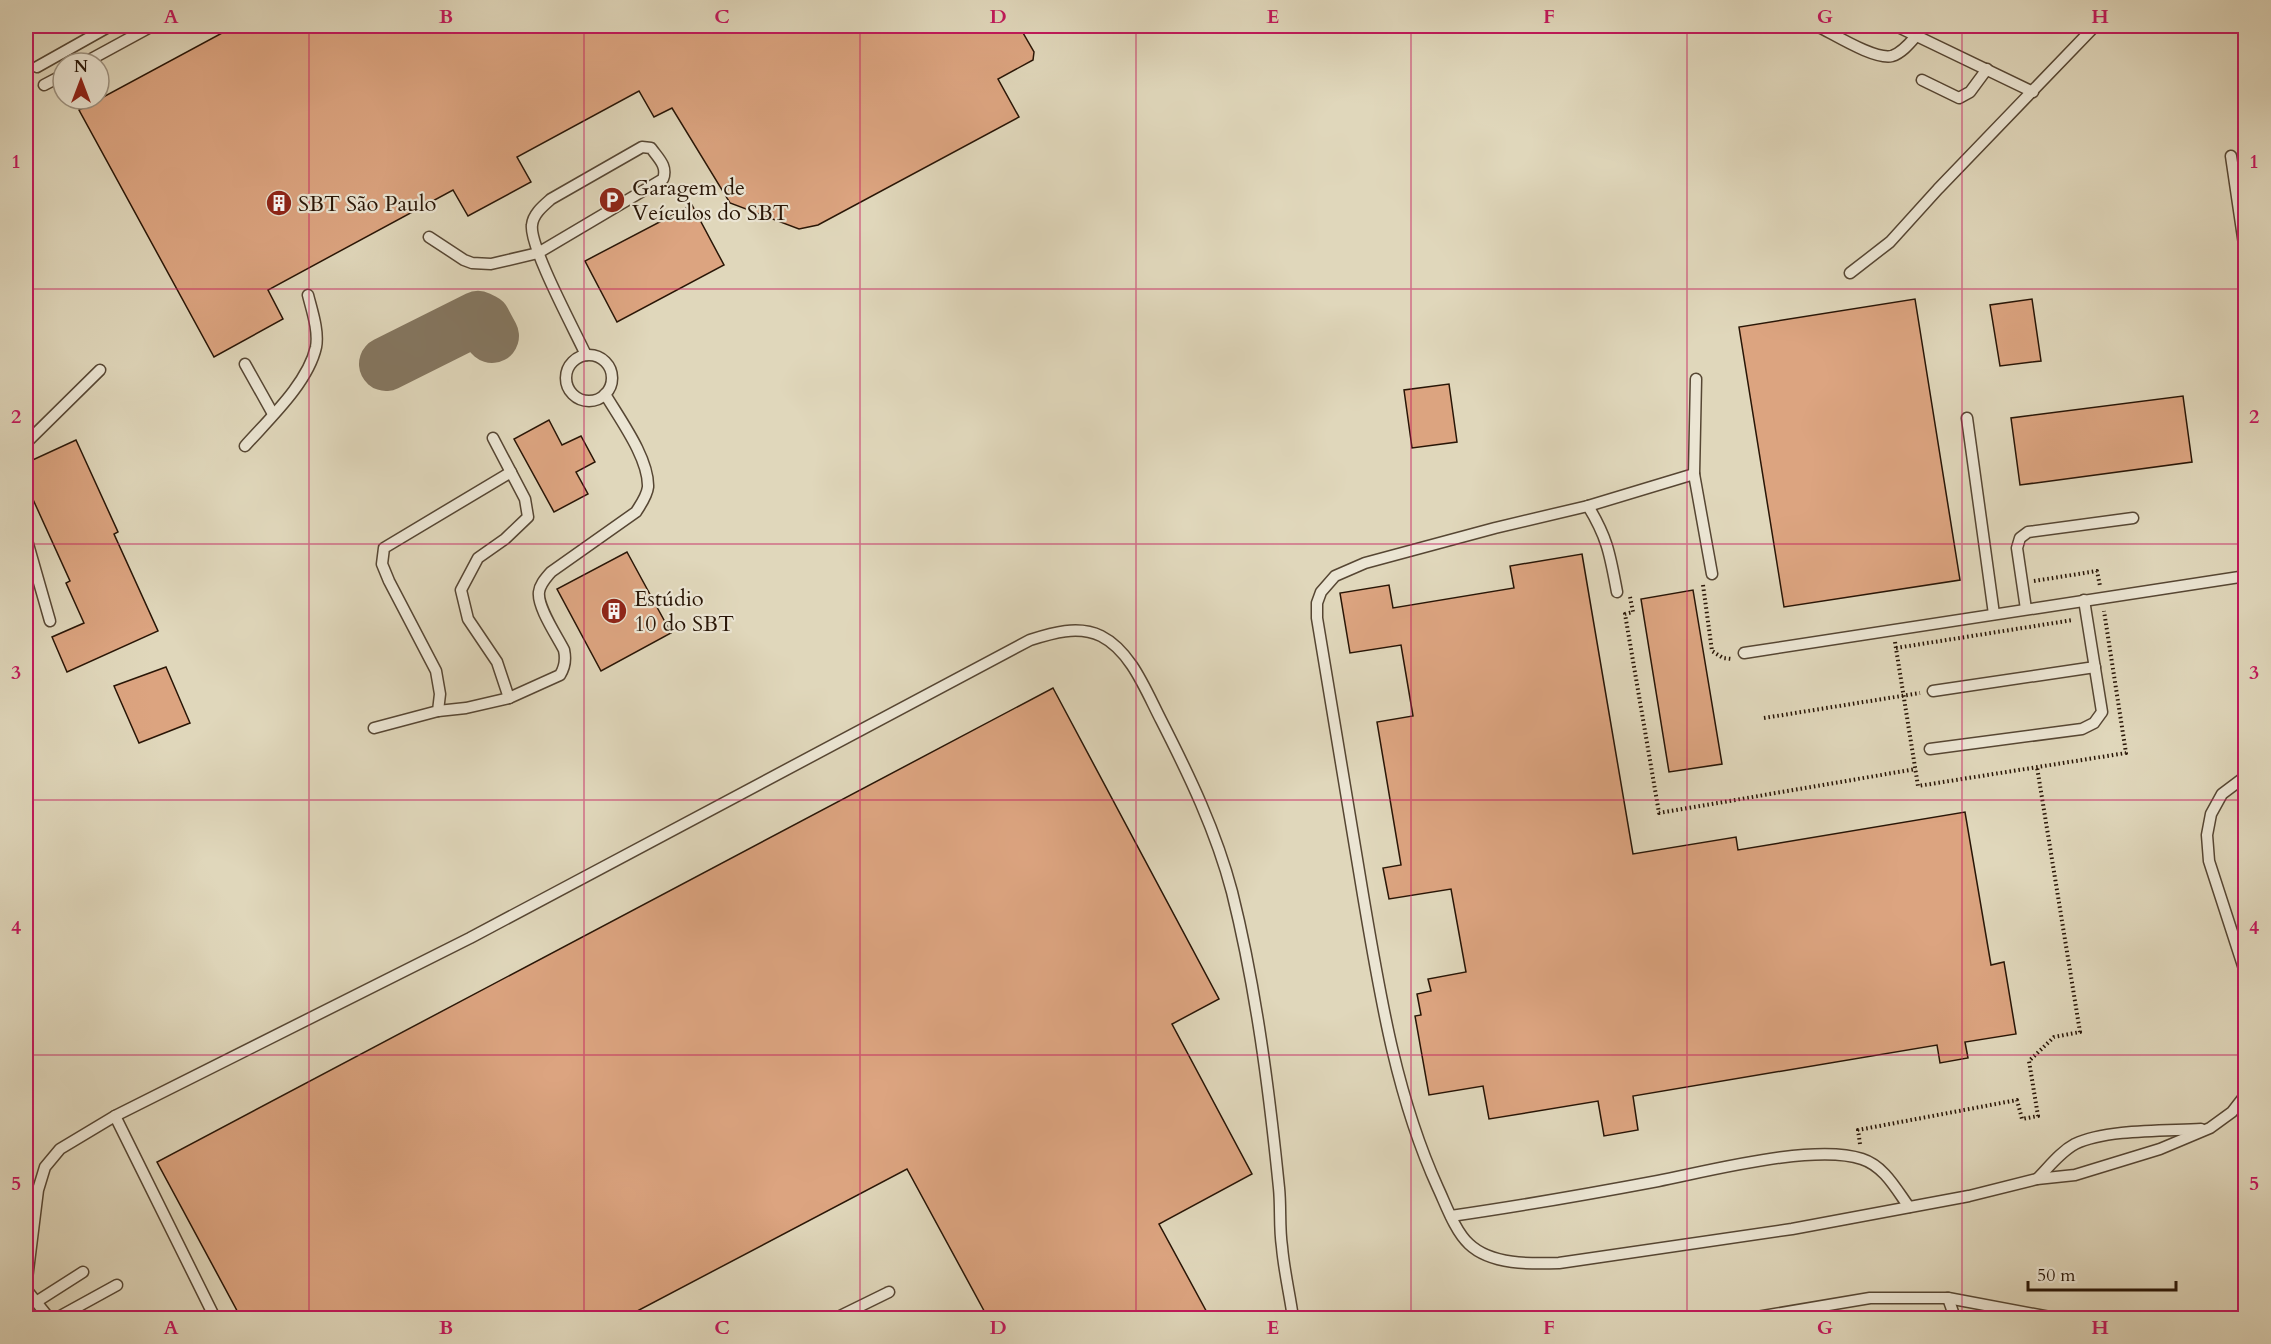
<svg xmlns="http://www.w3.org/2000/svg" width="2271" height="1344" font-family="Cardo,serif">
<style>
.lines{fill:none;stroke-linecap:round;stroke-linejoin:round}
.taxiway{stroke:#847660;stroke-width:54}
.building{fill:#dca480;stroke:#281506;stroke-width:1.5}
.lane-casing{stroke:#564633;stroke-width:13}
.path{stroke:#281506;stroke-width:4;stroke-dasharray:1.5 3;stroke-linecap:butt}
.lane{stroke:#ebe5d3;stroke-width:10}
.grid{fill:none;stroke:#c2185b;stroke-width:1.5;stroke-opacity:0.55}
.labels{text-anchor:middle;stroke-width:4.5;stroke-linejoin:round;paint-order:stroke}
.poi-label{font-size:22px;fill:#281506;stroke:#ebe5d3;text-anchor:start}
.neatline{fill:none;stroke:#c2185b;stroke-width:2}
.grid-label{font-size:20px;text-anchor:middle;font-weight:bold;fill:#c2185b}
</style>
<rect width="100%" height="100%" fill="#e0d7bb"/>
<filter id="stains"><feTurbulence type="fractalNoise" baseFrequency=".00333" numOctaves="4"/><feColorMatrix values="0 0 0 0 .2 0 0 0 0 .09 0 0 0 0 .02 0 0 0 .5 -.17"/></filter>
<radialGradient id="worn" r=".72"><stop offset=".6" stop-color="#630" stop-opacity="0"/><stop offset="1" stop-color="#630" stop-opacity=".3"/></radialGradient>
<g class="lines">
<path class="taxiway" d="M386,364L478,318L484,321L492,336"/>
</g>
<g class="building">
<path d="M235,26H1019L1034,52L1033,60L998,79L1019,117L818,225L799,229L730,203L672,108L654,117L639,91L517,157L531,182L468,216L453,190L268,290L283,319L214,357L79,110Z"/>
<path d="M692,205L724,265L617,322L585,261Z"/>
<path d="M1915,299L1960,580L1784,607L1739,327Z"/>
<path d="M2032,299L2041,361L2000,366L1990,305Z"/>
<path d="M1449,384L1457,442L1412,448L1404,390Z"/>
<path d="M2183,396L2192,462L2020,485L2011,418Z"/>
<path d="M549,420L562,445L581,436L595,462L576,472L588,494L554,512L514,439Z"/>
<path d="M76,440L118,532L114,534L158,631L67,672L52,637L84,623L66,583L70,581L26,484V463Z"/>
<path d="M627,552L671,633L601,671L557,589Z"/>
<path d="M1582,554L1633,854L1736,837L1738,850L1965,812L1991,965L2004,962L2016,1034L1965,1042L1968,1058L1940,1063L1937,1045L1633,1096L1638,1130L1604,1136L1598,1101L1489,1119L1483,1086L1429,1095L1415,1016L1421,1015L1417,994L1431,991L1428,979L1466,972L1451,889L1389,899L1383,868L1401,865L1377,722L1413,716L1401,645L1350,653L1340,593L1389,585L1393,608L1514,588L1510,566Z"/>
<path d="M1693,590L1722,764L1669,772L1641,599Z"/>
<path d="M166,667L190,723L139,743L114,686Z"/>
<path d="M1053,688L1219,999L1172,1024L1252,1174L1159,1224L1210,1318H988L907,1169L624,1318H241L157,1162Z"/>
</g>
<g class="lines">
<g class="lane-casing">
<g id="lane">
<path d="M1817,26C1834,34 1874,60 1892,56C1902,53 1910,43 1917,35"/>
<path d="M1896,26L2033,92"/>
<path d="M84,63L152,26"/>
<path d="M37,67L110,26"/>
<path d="M1922,80L1959,98L1970,92L1987,69"/>
<path d="M44,85L63,75"/>
<path d="M2231,156L2246,258"/>
<path d="M429,237L464,260L472,263L491,264L538,253L663,179C668,166 658,158 651,148L642,147L551,199C543,206 533,214 532,225C529,246 575,331 586,355"/>
<path d="M1850,273L1890,242L1938,189L2095,26"/>
<circle cx="589" cy="378" r="23"/>
<path d="M245,364L273,414"/>
<path d="M1696,379L1694,474L1712,574"/>
<path d="M1967,418L1994,614"/>
<path d="M26,443L100,370"/>
<path d="M245,446C269,419 308,383 316,347C319,331 312,311 308,295"/>
<path d="M1694,474L1588,506L1495,528L1365,563L1335,576L1321,592L1317,603V618C1332,711 1348,803 1363,895C1380,995 1396,1096 1438,1188C1446,1205 1455,1231 1469,1244C1491,1265 1531,1264 1559,1263L1792,1229L1969,1196L2037,1179L2075,1175L2160,1149L2210,1128L2232,1112L2246,1094"/>
<path d="M1588,506C1608,539 1610,555 1617,592"/>
<path d="M26,537L50,621"/>
<path d="M2026,609L2017,548L2020,538L2028,532L2133,518"/>
<path d="M1744,653L2246,576"/>
<path d="M1933,691L2095,667"/>
<path d="M509,698L560,675C565,667 566,659 564,650C557,636 537,607 539,592C540,584 546,578 551,572L636,512C641,504 647,496 648,487C649,458 619,418 605,394"/>
<path d="M438,711L466,708L509,698L497,662L468,619L461,590L478,558L505,539L528,517L525,499L493,438"/>
<path d="M374,728L438,711L440,694L436,671L389,581L382,564L384,548L511,472"/>
<path d="M1930,749L2082,729L2094,723L2102,712L2084,600"/>
<path d="M2246,776L2222,794L2211,814L2207,835L2209,861L2246,975"/>
<path d="M115,1116L215,1318"/>
<path d="M2037,1179C2049,1167 2060,1152 2075,1144C2106,1129 2165,1131 2201,1129"/>
<path d="M1451,1216C1520,1206 1589,1194 1658,1181C1709,1171 1815,1143 1862,1159C1884,1166 1896,1189 1909,1207"/>
<path d="M26,1287L38,1190L45,1167L60,1149L115,1116L470,938L1030,640C1052,633 1078,625 1101,636C1131,651 1146,691 1161,720C1189,775 1216,831 1232,892C1256,988 1269,1089 1279,1188C1281,1207 1279,1227 1282,1247C1284,1271 1290,1295 1293,1318"/>
<path d="M26,1289L49,1318"/>
<path d="M1948,1298L1955,1318"/>
<path d="M36,1302L83,1272"/>
<path d="M57,1318L117,1285"/>
<path d="M836,1318L889,1292"/>
<path d="M1751,1318L1870,1298H1948L2055,1318"/>
</g>
</g>
<g class="path">
<path d="M2034,581L2097,571L2100,586"/>
<path d="M1703,585L1712,651L1723,658L1732,659"/>
<path d="M1630,597L1633,612L1625,614L1659,813L1916,769"/>
<path d="M1895,642L1918,786L2126,753L2104,611"/>
<path d="M1896,648L2073,620"/>
<path d="M1764,718L1920,693"/>
<path d="M1860,1144L1858,1130L2017,1100L2022,1119L2038,1116L2029,1061L2054,1037L2080,1032L2037,767"/>
</g>
<use href="#lane" class="lane"/>
</g>
<path class="grid" d="M309,26V1318M584,26V1318M860,26V1318M1136,26V1318M1411,26V1318M1687,26V1318M1962,26V1318M26,289H2246M26,544H2246M26,800H2246M26,1055H2246"/>
<defs>
<g id="parking-disc" transform="scale(1.35)"><circle r="9.5" fill="#8f2418" stroke="#ebe5d3"/><path d="M-3.5-5.5H1a3.5 3.5 0 0 1 0 7H-1V5.5H-3.5ZM-1-3.4V-.6H.8a1.4 1.4 0 0 0 0-2.8Z" fill="#fff"/></g>
<g id="building-disc" transform="scale(1.35)"><circle r="9.5" fill="#8f2418" stroke="#ebe5d3"/><path d="M-4-6H4V6H1V3H-1V6H-4ZM-2.5-4.3h1.7v1.8h-1.7ZM.8-4.3h1.7v1.8H.8ZM-2.5-1h1.7V.8h-1.7ZM.8-1h1.7V.8H.8Z" fill="#fff"/></g>
</defs>
<g fill-rule="evenodd">
<use href="#parking-disc" x="612" y="200"/>
<use href="#building-disc" x="279" y="203"/>
<use href="#building-disc" x="614" y="611"/>
</g>
<g class="labels">
<g class="poi-label">
<text x="632" y="195">Garagem de<tspan x="632" dy="25">Veículos do SBT</tspan></text>
<text x="298" y="211">SBT São Paulo</text>
<text x="634" y="606">Estúdio<tspan x="634" dy="25">10 do SBT</tspan></text>
</g>
</g>
<rect width="2271" height="1344" fill="none" stroke="#e0d7bb" stroke-width="66"/>
<g transform="translate(81 81)"><circle r="28" fill="#ebe5d3" stroke="#9d9281" stroke-width="1.5"/>
<path d="M0-4.5L10 22L0 15L-10 22Z" fill="#8f2418"/>
<text y="-9" font-size="16" font-weight="bold" text-anchor="middle" fill="#281506">N</text>
</g>
<path d="M2028 1281v9h148v-9" fill="none" stroke="#281506" stroke-width="3"/>
<text x="2037" y="1281" font-size="18" fill="#281506" stroke="#ebe5d3" stroke-width="4.5" paint-order="stroke">50 m</text>
<rect x="33" y="33" width="2205" height="1278" class="neatline"/>
<g class="grid-label">
<text x="171" y="23">A</text>
<text x="446" y="23">B</text>
<text x="722" y="23">C</text>
<text x="998" y="23">D</text>
<text x="1273" y="23">E</text>
<text x="1549" y="23">F</text>
<text x="1825" y="23">G</text>
<text x="2100" y="23">H</text>
<text x="16" y="168">1</text>
<text x="2254" y="168">1</text>
<text x="16" y="423">2</text>
<text x="2254" y="423">2</text>
<text x="16" y="679">3</text>
<text x="2254" y="679">3</text>
<text x="16" y="934">4</text>
<text x="2254" y="934">4</text>
<text x="16" y="1190">5</text>
<text x="2254" y="1190">5</text>
<text x="171" y="1334">A</text>
<text x="446" y="1334">B</text>
<text x="722" y="1334">C</text>
<text x="998" y="1334">D</text>
<text x="1273" y="1334">E</text>
<text x="1549" y="1334">F</text>
<text x="1825" y="1334">G</text>
<text x="2100" y="1334">H</text>
</g>
<rect width="100%" height="100%" filter="url(#stains)"/>
<rect width="100%" height="100%" fill="url(#worn)"/>
</svg>
